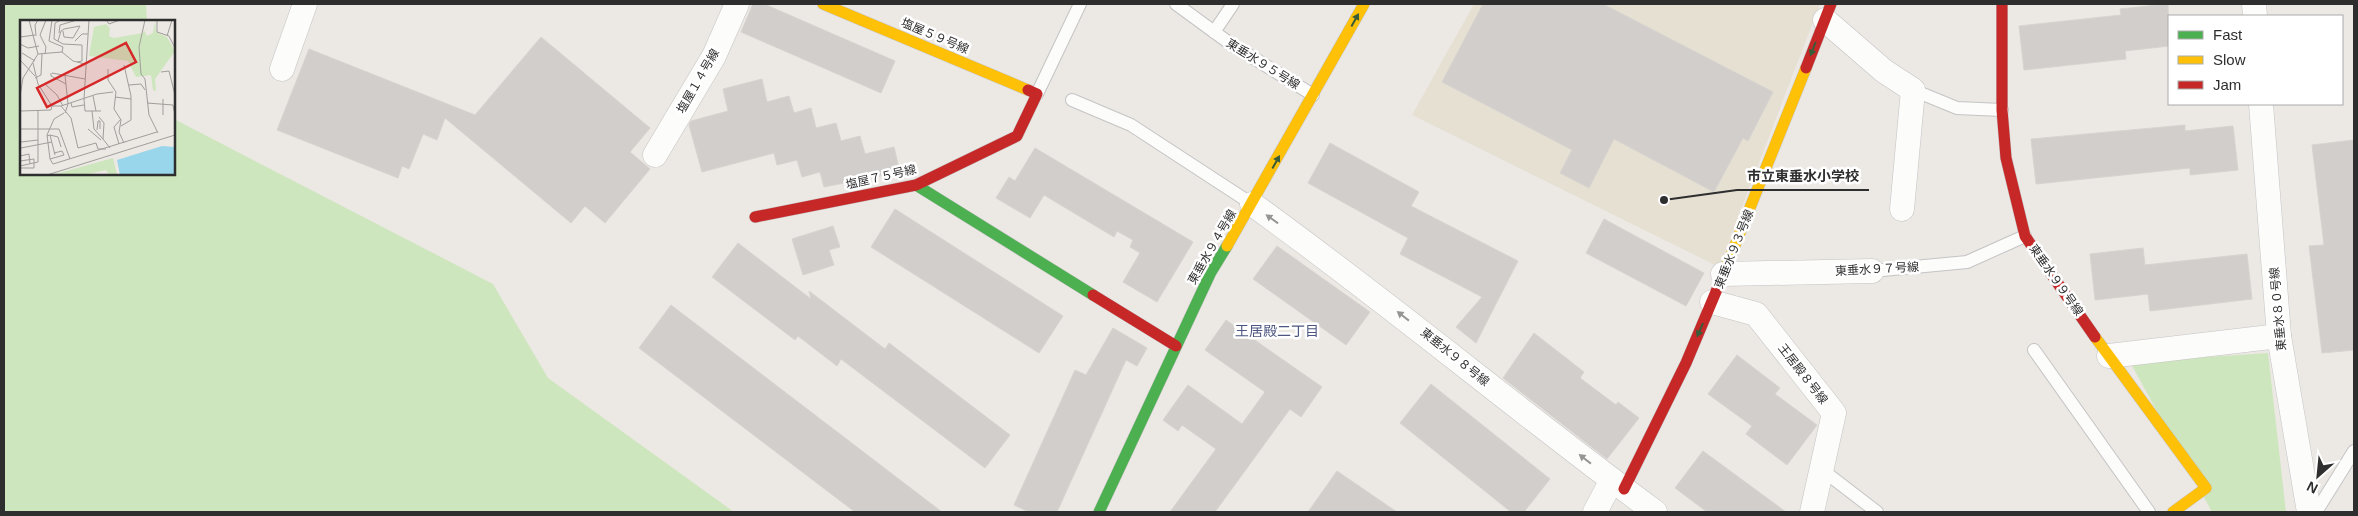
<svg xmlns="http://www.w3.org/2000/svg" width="2358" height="516" font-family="Arial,'Noto Sans JP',sans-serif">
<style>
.education{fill:#e6e0d3}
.green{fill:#cee6be}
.building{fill:#d1cecb;stroke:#d7d4d0}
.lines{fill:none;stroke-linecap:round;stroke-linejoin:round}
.lane-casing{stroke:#c5c4c5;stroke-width:14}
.street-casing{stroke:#c5c4c5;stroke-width:25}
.fast-casing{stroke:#c5c4c5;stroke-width:12}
.slow-casing{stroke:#c5c4c5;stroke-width:12}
.jam-casing{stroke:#c5c4c5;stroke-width:12}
.lane{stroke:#fcfcfb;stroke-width:12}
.street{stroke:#fcfcfb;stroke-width:24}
.fast{stroke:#4caf50;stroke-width:11}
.slow{stroke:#ffc107;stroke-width:11}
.jam{stroke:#c62828;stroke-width:11}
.oneway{fill:#385b3a}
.oneway2{fill:#959594}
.labels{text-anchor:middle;stroke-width:5;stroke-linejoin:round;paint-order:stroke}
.street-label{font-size:12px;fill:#2e2e2e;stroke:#fff}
.neighbourhood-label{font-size:14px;fill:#4d5680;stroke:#fff}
.inset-road{fill:none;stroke:#a09e9b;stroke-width:1}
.view{fill:#d62828;fill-opacity:0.15;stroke:#d62828;stroke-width:2.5}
.inset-edge{fill:none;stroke:#2e2e2e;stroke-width:2.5}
.leader{fill:none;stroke:#2e2e2e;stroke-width:2}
.callout-dot{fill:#2e2e2e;stroke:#fff;stroke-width:2}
.callout-label{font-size:14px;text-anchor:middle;font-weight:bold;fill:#2e2e2e;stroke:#fff;stroke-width:5;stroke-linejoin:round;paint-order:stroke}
</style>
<rect width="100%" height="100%" fill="#ece8e4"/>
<path class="education" d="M1474,4H1820L1719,267L1412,115Z"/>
<g class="green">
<path d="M4,4H146L147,21H21V174H174V119L493,284L548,378L734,512H4Z"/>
<path d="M2268,353L2286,512H2212L2130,362Z"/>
</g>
<g class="building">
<path d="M753,4H764L895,61L881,93L741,32Z"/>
<path d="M1483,4H1603L1773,92L1748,141L1743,138L1714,192L1614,139L1589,188L1560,173L1572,150L1442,82Z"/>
<path d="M2168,4L2169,46L2125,51L2126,59L2024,70L2019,26L2121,15L2120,9Z"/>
<path d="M541,37L650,128L630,152L650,169L605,223L585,206L571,223L445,118L437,140L423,134L409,169L402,166L398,178L277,130L309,49L475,115Z"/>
<path d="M762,79L767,102L789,96L794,113L811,108L816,128L836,123L841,141L860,136L865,154L894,147L900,172L824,187L820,172L802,177L797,160L777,165L774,153L702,172L689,125L691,121L728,111L723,89Z"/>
<path d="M2185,125V131L2233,126L2238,170L2190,175V168L2036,184L2031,139Z"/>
<path d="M2354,140V350L2322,353L2309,246L2324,245L2312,145Z"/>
<path d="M1330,143L1419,192L1411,206L1518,261L1476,343L1456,327L1482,297L1400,254L1408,238L1308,183Z"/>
<path d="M1035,148L1193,242L1157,302L1123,282L1140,253L1130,247L1133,240L1117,231L1114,237L1044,195L1030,218L996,198L1009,177L1015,181Z"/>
<path d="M895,209L1063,316L1039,353L871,247Z"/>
<path d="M1604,219L1704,273L1686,306L1586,253Z"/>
<path d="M833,226L840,247L829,250L834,265L803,275L792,239Z"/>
<path d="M738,243L811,299L809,291L885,349L889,343L1010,435L985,468L841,359L837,366L798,336L795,340L712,277Z"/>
<path d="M1277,246L1370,312L1346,345L1253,279Z"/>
<path d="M2143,248L2145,265L2247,254L2252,299L2150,311L2148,294L2095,300L2090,254Z"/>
<path d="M671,305L942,512H855L639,348Z"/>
<path d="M1226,320L1322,387L1301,417L1290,409L1215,512H1170L1216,449L1182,425L1178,431L1163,420L1188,385L1242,424L1265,392L1205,350Z"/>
<path d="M1113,328L1147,348L1137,366L1126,360L1057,512H1029L1014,505L1075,370L1086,375Z"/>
<path d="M1534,333L1584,372L1580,378L1616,405L1618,402L1639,418L1607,459L1503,378Z"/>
<path d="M1737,355L1780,388L1775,394L1817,425L1787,465L1746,434L1752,426L1708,394Z"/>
<path d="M1431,384L1550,479L1524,512H1511L1400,423Z"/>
<path d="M1703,451L1786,512H1707L1675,488Z"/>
<path d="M1337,471L1397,512H1308Z"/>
</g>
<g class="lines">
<g class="lane-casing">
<g id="lane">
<path d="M1176,4L1228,42L1313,95"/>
<path d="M1214,32L1233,4"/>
<path d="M1913,90L1957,108L2002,110"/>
<path d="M1037,94L1080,4"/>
<path d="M1072,100L1131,125L1252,204"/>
<path d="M1872,271L1967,262L2025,236"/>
<path d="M2034,350L2149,512"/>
<path d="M1821,469L1877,512"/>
<path d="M2316,512L2354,451"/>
</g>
</g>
<g class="street-casing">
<g id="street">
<path d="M2254,4L2255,16"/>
<path d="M1825,20L1884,71L1913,90L1902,209"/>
<path d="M282,69L305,4"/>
<path d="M2261,104L2279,336L2309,512"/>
<path d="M655,155L714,56L737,4"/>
<path d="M1252,204C1390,303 1519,412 1655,512"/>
<path d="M1723,274L1872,271"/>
<path d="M1712,302L1756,314L1834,413L1812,512"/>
<path d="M2109,356L2279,336"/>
<path d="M1595,512L1612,480"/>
</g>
</g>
<g class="fast-casing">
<g id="fast">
<path d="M916,185L1093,295"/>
<path d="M1099,512L1211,272L1227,246"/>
</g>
</g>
<g class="slow-casing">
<g id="slow">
<path d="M823,4L1028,90"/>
<path d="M1227,246L1364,4"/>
<path d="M1723,275L1806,68"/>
<path d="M2095,337L2206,488L2173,512"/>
</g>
</g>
<g class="jam-casing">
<g id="jam">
<path d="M2002,4V110L2006,158L2025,236L2095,337"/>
<path d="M1806,68L1831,4"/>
<path d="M755,217L916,185L1017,136L1037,94L1028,90"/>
<path d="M1093,295L1176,346"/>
<path d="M1624,489L1686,363L1723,275"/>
</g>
</g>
<use href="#lane" class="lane"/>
<use href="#street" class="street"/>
<use href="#fast" class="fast"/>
<use href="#slow" class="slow"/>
<use href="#jam" class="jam"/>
</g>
<defs><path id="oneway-solid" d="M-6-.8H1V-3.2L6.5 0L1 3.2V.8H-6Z" transform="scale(1.25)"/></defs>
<g class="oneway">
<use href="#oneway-solid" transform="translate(1355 20) rotate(-61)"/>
<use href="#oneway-solid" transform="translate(1813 49) rotate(111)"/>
<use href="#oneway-solid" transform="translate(1276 162) rotate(-61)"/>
<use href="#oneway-solid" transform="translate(1700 330) rotate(114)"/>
</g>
<g class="oneway2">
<use href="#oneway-solid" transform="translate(1272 219) rotate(-144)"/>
<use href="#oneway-solid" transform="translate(1403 316) rotate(-142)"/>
<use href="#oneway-solid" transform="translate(1585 459) rotate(-142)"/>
</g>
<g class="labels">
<g class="street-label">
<text transform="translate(935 36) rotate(23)" y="4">塩屋５９号線</text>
<text transform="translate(1263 64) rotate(32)" y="4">東垂水９５号線</text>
<text transform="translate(698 81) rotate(-60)" y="4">塩屋１４号線</text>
<text transform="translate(881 177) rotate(-13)" y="4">塩屋７５号線</text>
<text transform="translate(1212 247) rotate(-60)" y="4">東垂水９４号線</text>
<text transform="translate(1734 249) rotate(-68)" y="4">東垂水９３号線</text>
<text transform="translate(1877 269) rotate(-3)" y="4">東垂水９７号線</text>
<text transform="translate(2056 280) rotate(55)" y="4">東垂水９９号線</text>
<text transform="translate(2278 309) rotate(-95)" y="4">東垂水８０号線</text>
<text transform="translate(1455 357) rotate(39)" y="4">東垂水９８号線</text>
<text transform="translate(1803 374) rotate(52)" y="4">王居殿８号線</text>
</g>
<g class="neighbourhood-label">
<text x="1277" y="336">王居殿二丁目</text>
</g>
</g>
<g transform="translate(20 20)">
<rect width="155" height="155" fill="#ece8e4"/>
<path d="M135,1L136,12L147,17L155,31L135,59L136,71L133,70L131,55L116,57L108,41L69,36L74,7L86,4L90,8L89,16L94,18L123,13L124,10L127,16L133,13ZM93,138L97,155H89L86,150L64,155H32Z" fill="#cee6be"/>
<path d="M142,126L155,127V155H100L97,140Z" fill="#99d6ec"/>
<path class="inset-road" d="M32,0L29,21L43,27L42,32M41,0L35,3L34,19L43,24L62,25V41L57,42M86,0L89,4L100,0M125,0L119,27L121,54L125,59L129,95L138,113M137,0V12L149,16L155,28M39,13L40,5L57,0M16,16L15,5L18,0M147,16L152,0M0,17L15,15M38,21L41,11L44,9L60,6L53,18L44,17L43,11M55,21L62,14H68M0,24L8,28L19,26M2,33L15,41M18,34L42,32L53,41L65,44M25,34L26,27L20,15L26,0M0,40L15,56M13,43L18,64L32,86H41L51,98L58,128L76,123L78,129H86M88,49V60L96,72L94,89L101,100L99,112L104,123M141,52L149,51L155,75M31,53V56L46,64M32,53L65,59M15,58L21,55L22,34M25,64L37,75L43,86M109,65L121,64L125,70M77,74L93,72M0,76L3,58L18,34L9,0M73,76L76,91M95,77L111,79M64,79L69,0M64,79L65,91H81M51,83L52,87L64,85M127,83L153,85L154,91M41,86L77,74M0,87V150M1,91L31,90L32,86M72,91L74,109L83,119M45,93L48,84L45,55M143,95V79M79,97L84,103L83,119L90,128M101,106L111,100V76L104,45M0,109H39L50,139M68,109L81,120M77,110L78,101H80V109M30,115L38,117L41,127M27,116L30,115L35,135M1,122L18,120M99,124L94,107L101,99M1,128L32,122M0,136L9,134L10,144M30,139L33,144L137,112M30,139L27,115L34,99L44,93M30,139L44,135L42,131L34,133M0,141L14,139V148H1M0,146L18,142V90M27,155L155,115"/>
<path class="view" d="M106,23L116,42L27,87L17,68Z"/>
<rect width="155" height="155" class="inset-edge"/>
</g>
<path class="leader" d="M1664 200L1737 190H1869"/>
<circle class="callout-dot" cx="1664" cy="200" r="5"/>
<g class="callout-label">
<text x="1803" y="181">市立東垂水小学校</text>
</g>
<rect width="2358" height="516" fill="none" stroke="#2e2e2e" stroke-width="10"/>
<rect x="2168" y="15" width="175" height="90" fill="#ffffff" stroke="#ababab"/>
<rect x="2178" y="31" width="25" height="8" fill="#4caf50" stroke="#ababab"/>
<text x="2213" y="40" font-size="15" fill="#2e2e2e">Fast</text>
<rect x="2178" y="56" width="25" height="8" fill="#ffc107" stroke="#ababab"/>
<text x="2213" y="65" font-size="15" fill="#2e2e2e">Slow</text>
<rect x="2178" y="81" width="25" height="8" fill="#c62828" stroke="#ababab"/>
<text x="2213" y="90" font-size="15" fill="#2e2e2e">Jam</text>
<g transform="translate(2318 476) rotate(207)" stroke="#ffffff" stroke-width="4" paint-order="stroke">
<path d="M0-4L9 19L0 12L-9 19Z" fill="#2e2e2e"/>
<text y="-8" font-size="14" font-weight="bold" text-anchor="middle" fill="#2e2e2e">N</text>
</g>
</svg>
